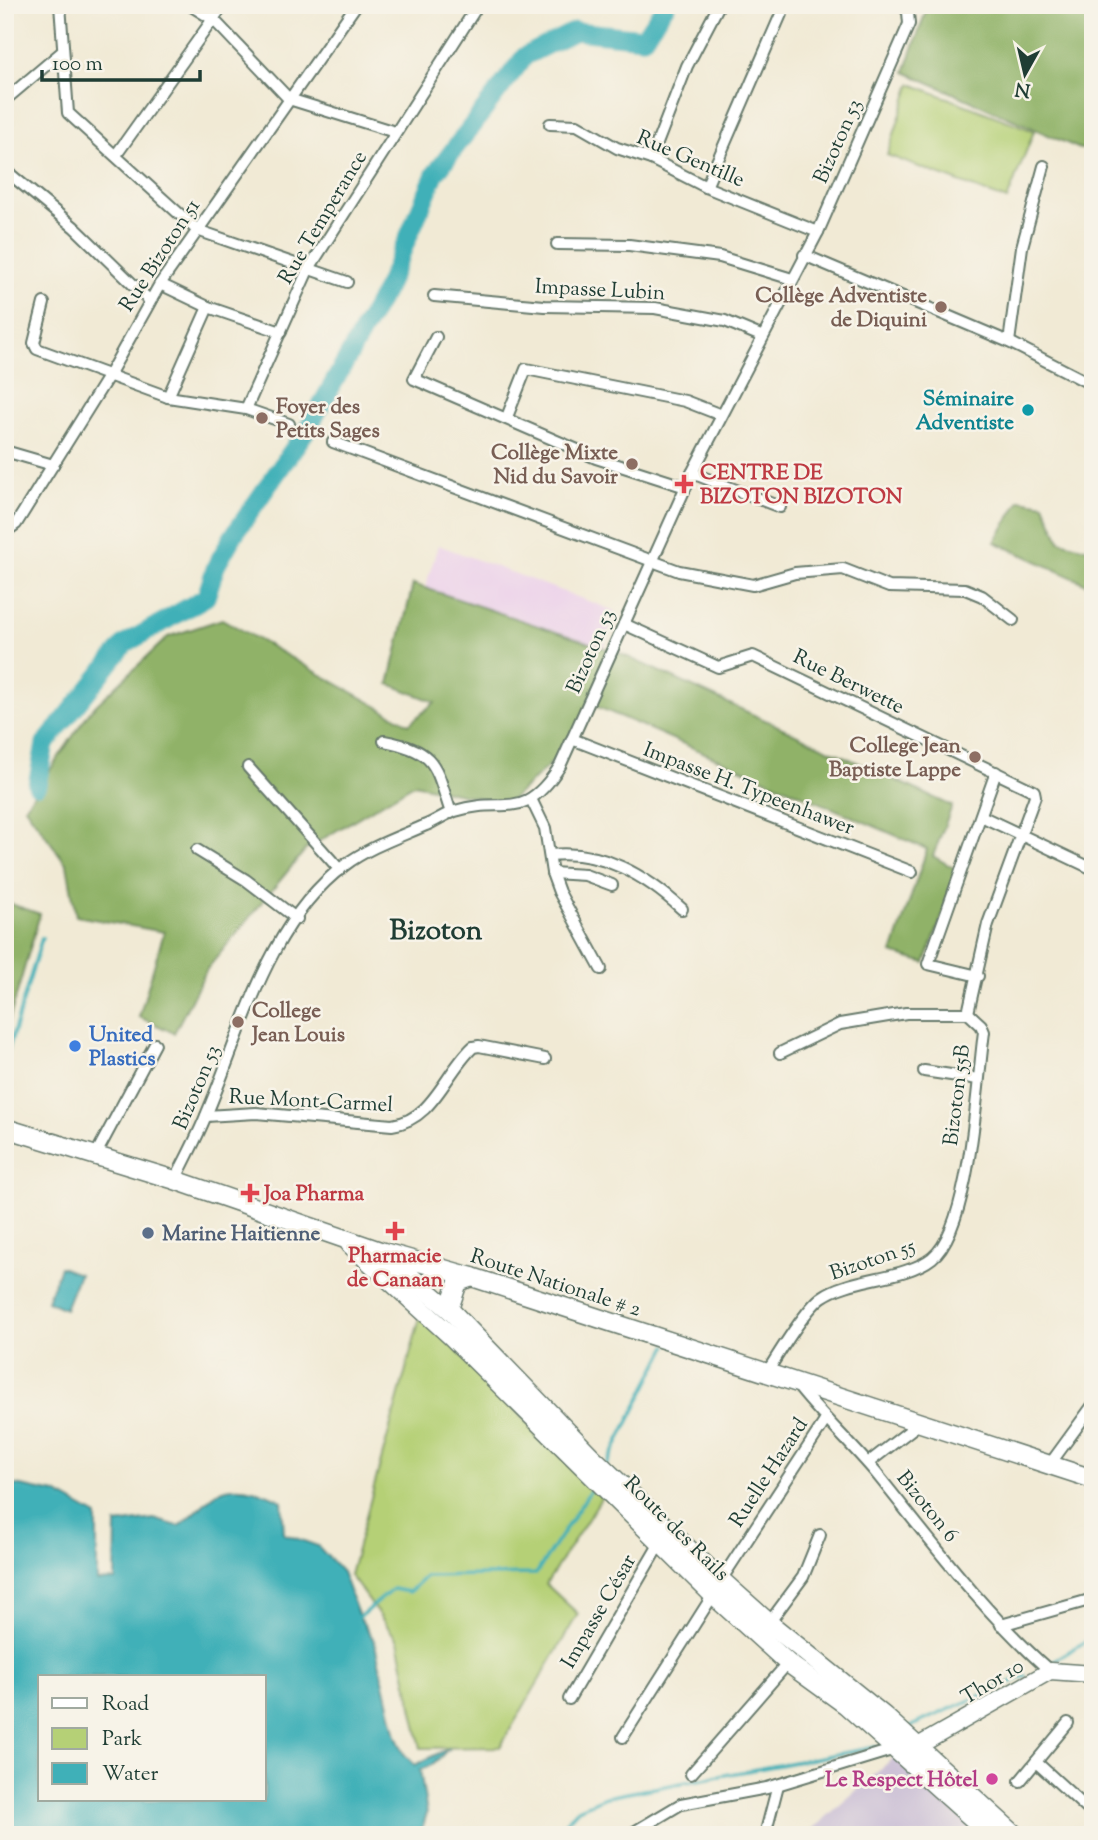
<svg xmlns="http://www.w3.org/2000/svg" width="1098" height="1840" font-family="'Sorts Mill Goudy',serif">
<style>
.built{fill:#ecd1ea}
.industrial{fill:#cbbfd5}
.green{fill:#b5d076;stroke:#6a8655;stroke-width:2}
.forest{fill:#90b267;stroke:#58784e;stroke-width:2}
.water{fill:#3fb0b8;stroke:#2f7676;stroke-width:2;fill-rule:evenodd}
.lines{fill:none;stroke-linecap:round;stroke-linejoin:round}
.stream{stroke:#3fb0b8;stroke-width:3.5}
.river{stroke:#3fb0b8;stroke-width:19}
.street-casing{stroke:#687a6c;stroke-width:14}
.secondary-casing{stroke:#687a6c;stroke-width:19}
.primary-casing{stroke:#687a6c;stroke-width:21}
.street{stroke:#fff;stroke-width:10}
.secondary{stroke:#fff;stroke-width:16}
.primary{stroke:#fff;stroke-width:18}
.education-dot{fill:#8d6e63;stroke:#f7f3e8;stroke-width:2.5}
.culture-dot{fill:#0f9aa8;stroke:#f7f3e8;stroke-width:2.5}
.health-dot{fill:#e0444e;stroke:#f7f3e8;stroke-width:2.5}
.shop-dot{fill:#3f7fe0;stroke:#f7f3e8;stroke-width:2.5}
.service-dot{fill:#5c6f8a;stroke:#f7f3e8;stroke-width:2.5}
.hotel-dot{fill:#d1479c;stroke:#f7f3e8;stroke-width:2.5}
.labels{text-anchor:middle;stroke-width:5;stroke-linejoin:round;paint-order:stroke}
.street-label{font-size:21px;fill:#1f3d34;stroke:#f7f3e8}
.education-label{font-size:21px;font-weight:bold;fill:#785e54;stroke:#f7f3e8;text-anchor:end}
.culture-label{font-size:21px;font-weight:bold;fill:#0d838f;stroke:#f7f3e8;text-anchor:end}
.health-label{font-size:21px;font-weight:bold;fill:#be3a42;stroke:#f7f3e8;text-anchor:start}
.shop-label{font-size:21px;font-weight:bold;fill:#366cbe;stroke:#f7f3e8;text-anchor:start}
.service-label{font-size:21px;font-weight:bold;fill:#4e5e75;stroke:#f7f3e8;text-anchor:start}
.hotel-label{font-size:21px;font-weight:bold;fill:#b23c85;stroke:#f7f3e8;text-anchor:end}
.district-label{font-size:28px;font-weight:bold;fill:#1f3d34;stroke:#f7f3e8}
</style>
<rect width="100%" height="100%" fill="#f7f3e8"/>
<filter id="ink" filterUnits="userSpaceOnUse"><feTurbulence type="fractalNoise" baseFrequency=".0143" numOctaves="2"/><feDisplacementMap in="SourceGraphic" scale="14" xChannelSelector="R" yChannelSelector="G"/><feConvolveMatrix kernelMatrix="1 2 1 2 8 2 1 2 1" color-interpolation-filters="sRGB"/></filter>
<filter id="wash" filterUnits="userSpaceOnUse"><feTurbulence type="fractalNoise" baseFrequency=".00686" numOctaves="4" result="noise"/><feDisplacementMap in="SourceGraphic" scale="28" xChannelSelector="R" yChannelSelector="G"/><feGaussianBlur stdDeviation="1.57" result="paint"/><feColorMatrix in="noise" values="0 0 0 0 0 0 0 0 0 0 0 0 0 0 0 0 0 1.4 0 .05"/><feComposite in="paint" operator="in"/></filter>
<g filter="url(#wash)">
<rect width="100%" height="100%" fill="#f1ead5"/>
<path class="built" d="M438,545L615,611L592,688L414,626Z"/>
<path class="industrial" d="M900,1752L981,1835H806Z"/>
<g class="green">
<path d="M911,84L1034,131L1007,200L887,155Z"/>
<path d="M421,1314L602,1497L546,1584L578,1614L500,1747L421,1748L398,1641L350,1575Z"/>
</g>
<g class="forest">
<path d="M928,5H1093V149H1080L905,72Z"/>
<path d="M1020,500L1044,504L1060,541L1093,550V587L995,542Z"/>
<path d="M413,584L619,653L952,806L933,856L959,871L925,963L892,953L927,849L589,703L570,746L507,804L414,784L306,849L207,969L174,1033L139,1017L164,932L76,916L67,865L25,807L90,711L168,637L222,619L409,724L435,702L389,684Z"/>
<path d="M5,902L40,914L6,1031L5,1030Z"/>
</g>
<g class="water">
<path d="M60,1267L79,1274L65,1309L47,1301Z"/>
<path d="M5,1483L56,1493L97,1516V1581L115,1580L116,1524L154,1519L178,1526C193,1517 203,1503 217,1493C236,1481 264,1492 282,1501L284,1534L318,1546L342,1572L359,1617L374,1640L396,1736L404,1754L415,1765L449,1748L434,1764L420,1770L427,1813L420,1835H5ZM40,1677H264V1800H40Z"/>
</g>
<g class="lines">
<g class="stream">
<path d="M5,1061L42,938"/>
<path d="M607,1464L667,1346"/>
<path d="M359,1617L393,1589L409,1592L426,1576L536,1574L594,1485"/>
<path d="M1047,1665L1093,1637"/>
<path d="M909,1727L1025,1676"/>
<path d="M554,1835L578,1809L606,1797L876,1747"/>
</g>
<path class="river" d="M37,785L45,744L125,644L206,597L216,566L233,536L310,425L387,287L435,174L525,56L575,31L643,38L666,5"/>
</g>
</g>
<g filter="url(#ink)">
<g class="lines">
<g class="street-casing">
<g id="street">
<path d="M60,5L68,113L197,230L347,282"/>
<path d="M190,5L214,20L289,99L395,132"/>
<path d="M5,100L63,51"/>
<path d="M550,124L577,125L617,148L651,159L706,187L818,232"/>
<path d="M116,155L223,5"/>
<path d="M651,159L687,66L719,5"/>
<path d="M5,170L74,227L149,300"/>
<path d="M706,187L785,5"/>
<path d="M557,244L629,245L720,257L792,279"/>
<path d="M804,255L1009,342L1093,385"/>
<path d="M160,284L208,307L281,332"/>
<path d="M434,296L544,306L655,308L725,321L761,336"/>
<path d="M44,303L34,343L37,349L168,397L246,409L308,270L478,5"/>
<path d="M436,337L414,379L596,458L686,487"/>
<path d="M1009,342L1022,247L1044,166"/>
<path d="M168,397L208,307"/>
<path d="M246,409L289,424"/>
<path d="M507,417L526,369L685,401L721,415"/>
<path d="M333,442L679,571L753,585L795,573L843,569L889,587L965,589L982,596L1013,620"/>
<path d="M5,451L53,465"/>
<path d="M692,473L780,507"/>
<path d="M5,532L16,524L109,375L160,284L356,5"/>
<path d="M624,624L718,667L753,656L1034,791L1035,796L988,924L968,1013"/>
<path d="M572,739L912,872"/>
<path d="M384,741C437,751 435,765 451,813"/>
<path d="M248,767L340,870"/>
<path d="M531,799L545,828L552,873L559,892L601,969"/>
<path d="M981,816L1093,869"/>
<path d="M197,850L246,880L297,919"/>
<path d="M551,855C603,850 645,875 682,909"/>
<path d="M552,873L585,875L612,885"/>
<path d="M978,976L928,964L996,772"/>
<path d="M924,1071L978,1079"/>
<path d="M206,1116L256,1113L392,1125C433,1120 445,1073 473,1047L479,1046L545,1059"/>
<path d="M95,1156L155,1044"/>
<path d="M175,1180C186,1158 198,1136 207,1113C243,1029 268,922 345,865C369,847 399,837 426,825C436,821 445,814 455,811C505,795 522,825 560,766L692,473L818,232L909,24L908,12L902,5"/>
<path d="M766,1374C777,1356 806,1308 822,1297C850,1277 904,1280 932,1258C971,1227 977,1082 984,1032L981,1025L968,1013H906L840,1024L780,1053"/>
<path d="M797,1385C821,1416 850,1442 876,1473C931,1541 984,1613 1050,1671"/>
<path d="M868,1463L921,1422"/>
<path d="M1050,1464L1093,1405"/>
<path d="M721,1580L825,1421"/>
<path d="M769,1623L803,1577L820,1535"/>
<path d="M1001,1625L1093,1599"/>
<path d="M569,1699L660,1543"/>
<path d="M623,1737L713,1595"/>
<path d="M1036,1762L1093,1814"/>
<path d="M691,1774L788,1663"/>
<path d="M1020,1781L1068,1723"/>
<path d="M629,1835L681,1804L767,1788L895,1749"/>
<path d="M765,1835L778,1785"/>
<path d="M1092,1835L1093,1834"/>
</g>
</g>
<g class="secondary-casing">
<path id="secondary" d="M918,1746L1050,1671L1093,1674"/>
</g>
<g class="primary-casing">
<g id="primary">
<path d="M5,1128L175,1180L380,1251L472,1277L1093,1479"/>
<path d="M350,1244L451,1336L713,1595L788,1663L846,1705L991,1835"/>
<path d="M386,1256L449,1309L590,1455L721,1580L769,1623L884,1716L1015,1835"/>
<path d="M449,1309L458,1282L472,1277"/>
</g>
</g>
<use href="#street" class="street"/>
<use href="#secondary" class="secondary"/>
<use href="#primary" class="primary"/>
</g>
</g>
<g class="education-dot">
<circle cx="941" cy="307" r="7"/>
<circle cx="262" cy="418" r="7"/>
<circle cx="632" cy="464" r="7"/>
<circle cx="975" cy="757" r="7"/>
<circle cx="238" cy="1022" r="7"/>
</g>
<circle class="culture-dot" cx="1028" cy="410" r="7"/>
<g class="health-dot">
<path d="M680.5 473.5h7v7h7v7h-7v7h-7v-7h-7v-7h7z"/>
<path d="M246.5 1182.5h7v7h7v7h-7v7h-7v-7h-7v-7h7z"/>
<path d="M391.5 1220.5h7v7h7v7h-7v7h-7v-7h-7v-7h7z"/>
</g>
<circle class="shop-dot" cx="75" cy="1046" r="7"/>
<circle class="service-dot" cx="148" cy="1233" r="7"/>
<circle class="hotel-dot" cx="992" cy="1779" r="7"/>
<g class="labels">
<g class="street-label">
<text transform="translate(837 141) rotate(-66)" y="7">Bizoton 53</text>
<text transform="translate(691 158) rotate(23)" y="7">Rue Gentille</text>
<text transform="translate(322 217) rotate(-59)" y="7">Rue Temperance</text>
<text transform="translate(159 255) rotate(-57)" y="7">Rue Bizoton 51</text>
<text transform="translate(600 289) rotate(3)" y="7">Impasse Lubin</text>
<text transform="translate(590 651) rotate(-66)" y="7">Bizoton 53</text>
<text transform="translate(849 681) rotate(26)" y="7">Rue Berwette</text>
<text transform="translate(749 788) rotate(21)" y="7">Impasse H. Typeenhawer</text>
<text transform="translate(196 1087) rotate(-67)" y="7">Bizoton 53</text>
<text transform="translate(956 1095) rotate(-83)" y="7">Bizoton 55B</text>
<text transform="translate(311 1100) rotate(3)" y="7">Rue Mont-Carmel</text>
<text transform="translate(872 1259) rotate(-19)" y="7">Bizoton 55</text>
<text transform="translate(556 1282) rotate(18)" y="7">Route Nationale # 2</text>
<text transform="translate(768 1472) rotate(-57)" y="7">Ruelle Hazard</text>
<text transform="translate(928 1506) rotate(51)" y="7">Bizoton 6</text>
<text transform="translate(677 1528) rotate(45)" y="7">Route des Rails</text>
<text transform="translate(598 1611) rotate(-60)" y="7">Impasse César</text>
<text transform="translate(992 1681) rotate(-31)" y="7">Thor 10</text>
</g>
<g class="education-label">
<text x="927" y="302">Collège Adventiste<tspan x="927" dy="24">de Diquini</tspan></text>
<text x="276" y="413" text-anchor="start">Foyer des<tspan x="276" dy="24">Petits Sages</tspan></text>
<text x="618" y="459">Collège Mixte<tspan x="618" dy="24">Nid du Savoir</tspan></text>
<text x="961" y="752">College Jean<tspan x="961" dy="24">Baptiste Lappe</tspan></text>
<text x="252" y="1017" text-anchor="start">College<tspan x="252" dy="24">Jean Louis</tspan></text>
</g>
<g class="culture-label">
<text x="1014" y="405">Séminaire<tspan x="1014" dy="24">Adventiste</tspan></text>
</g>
<g class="health-label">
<text x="700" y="479">CENTRE DE<tspan x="700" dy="24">BIZOTON BIZOTON</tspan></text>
<text x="264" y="1200">Joa Pharma</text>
<text x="395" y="1262" text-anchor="middle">Pharmacie<tspan x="395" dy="24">de Canaan</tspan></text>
</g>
<g class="shop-label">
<text x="89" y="1041">United<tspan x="89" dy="24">Plastics</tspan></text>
</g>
<g class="service-label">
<text x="162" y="1240">Marine Haitienne</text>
</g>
<g class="hotel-label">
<text x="978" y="1786">Le Respect Hôtel</text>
</g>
<g class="district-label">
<text x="436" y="939">Bizoton</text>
</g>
</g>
<rect width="1098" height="1840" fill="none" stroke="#f7f3e8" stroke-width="28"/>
<rect x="38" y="1675" width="228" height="126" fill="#f7f3e8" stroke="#a1aaa0" stroke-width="2"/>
<rect x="52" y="1698" width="35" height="10" fill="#ffffff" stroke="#a1aaa0" stroke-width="2"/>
<text x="102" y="1710" font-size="21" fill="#1f3d34">Road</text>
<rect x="52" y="1728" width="35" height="21" fill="#b5d076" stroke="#a1aaa0" stroke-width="2"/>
<text x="102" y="1745" font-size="21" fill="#1f3d34">Park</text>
<rect x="52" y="1763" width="35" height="21" fill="#3fb0b8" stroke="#a1aaa0" stroke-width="2"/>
<text x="102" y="1780" font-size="21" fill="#1f3d34">Water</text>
<g transform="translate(1025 74) rotate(188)" stroke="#f7f3e8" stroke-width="5" paint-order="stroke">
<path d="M0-5L12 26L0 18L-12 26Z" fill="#1f3d34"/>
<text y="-10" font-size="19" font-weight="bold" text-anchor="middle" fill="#1f3d34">N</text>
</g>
<path d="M42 70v10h158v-10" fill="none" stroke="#1f3d34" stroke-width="3.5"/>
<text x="52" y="70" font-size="21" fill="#1f3d34" stroke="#f7f3e8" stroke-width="5" paint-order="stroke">100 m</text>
</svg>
